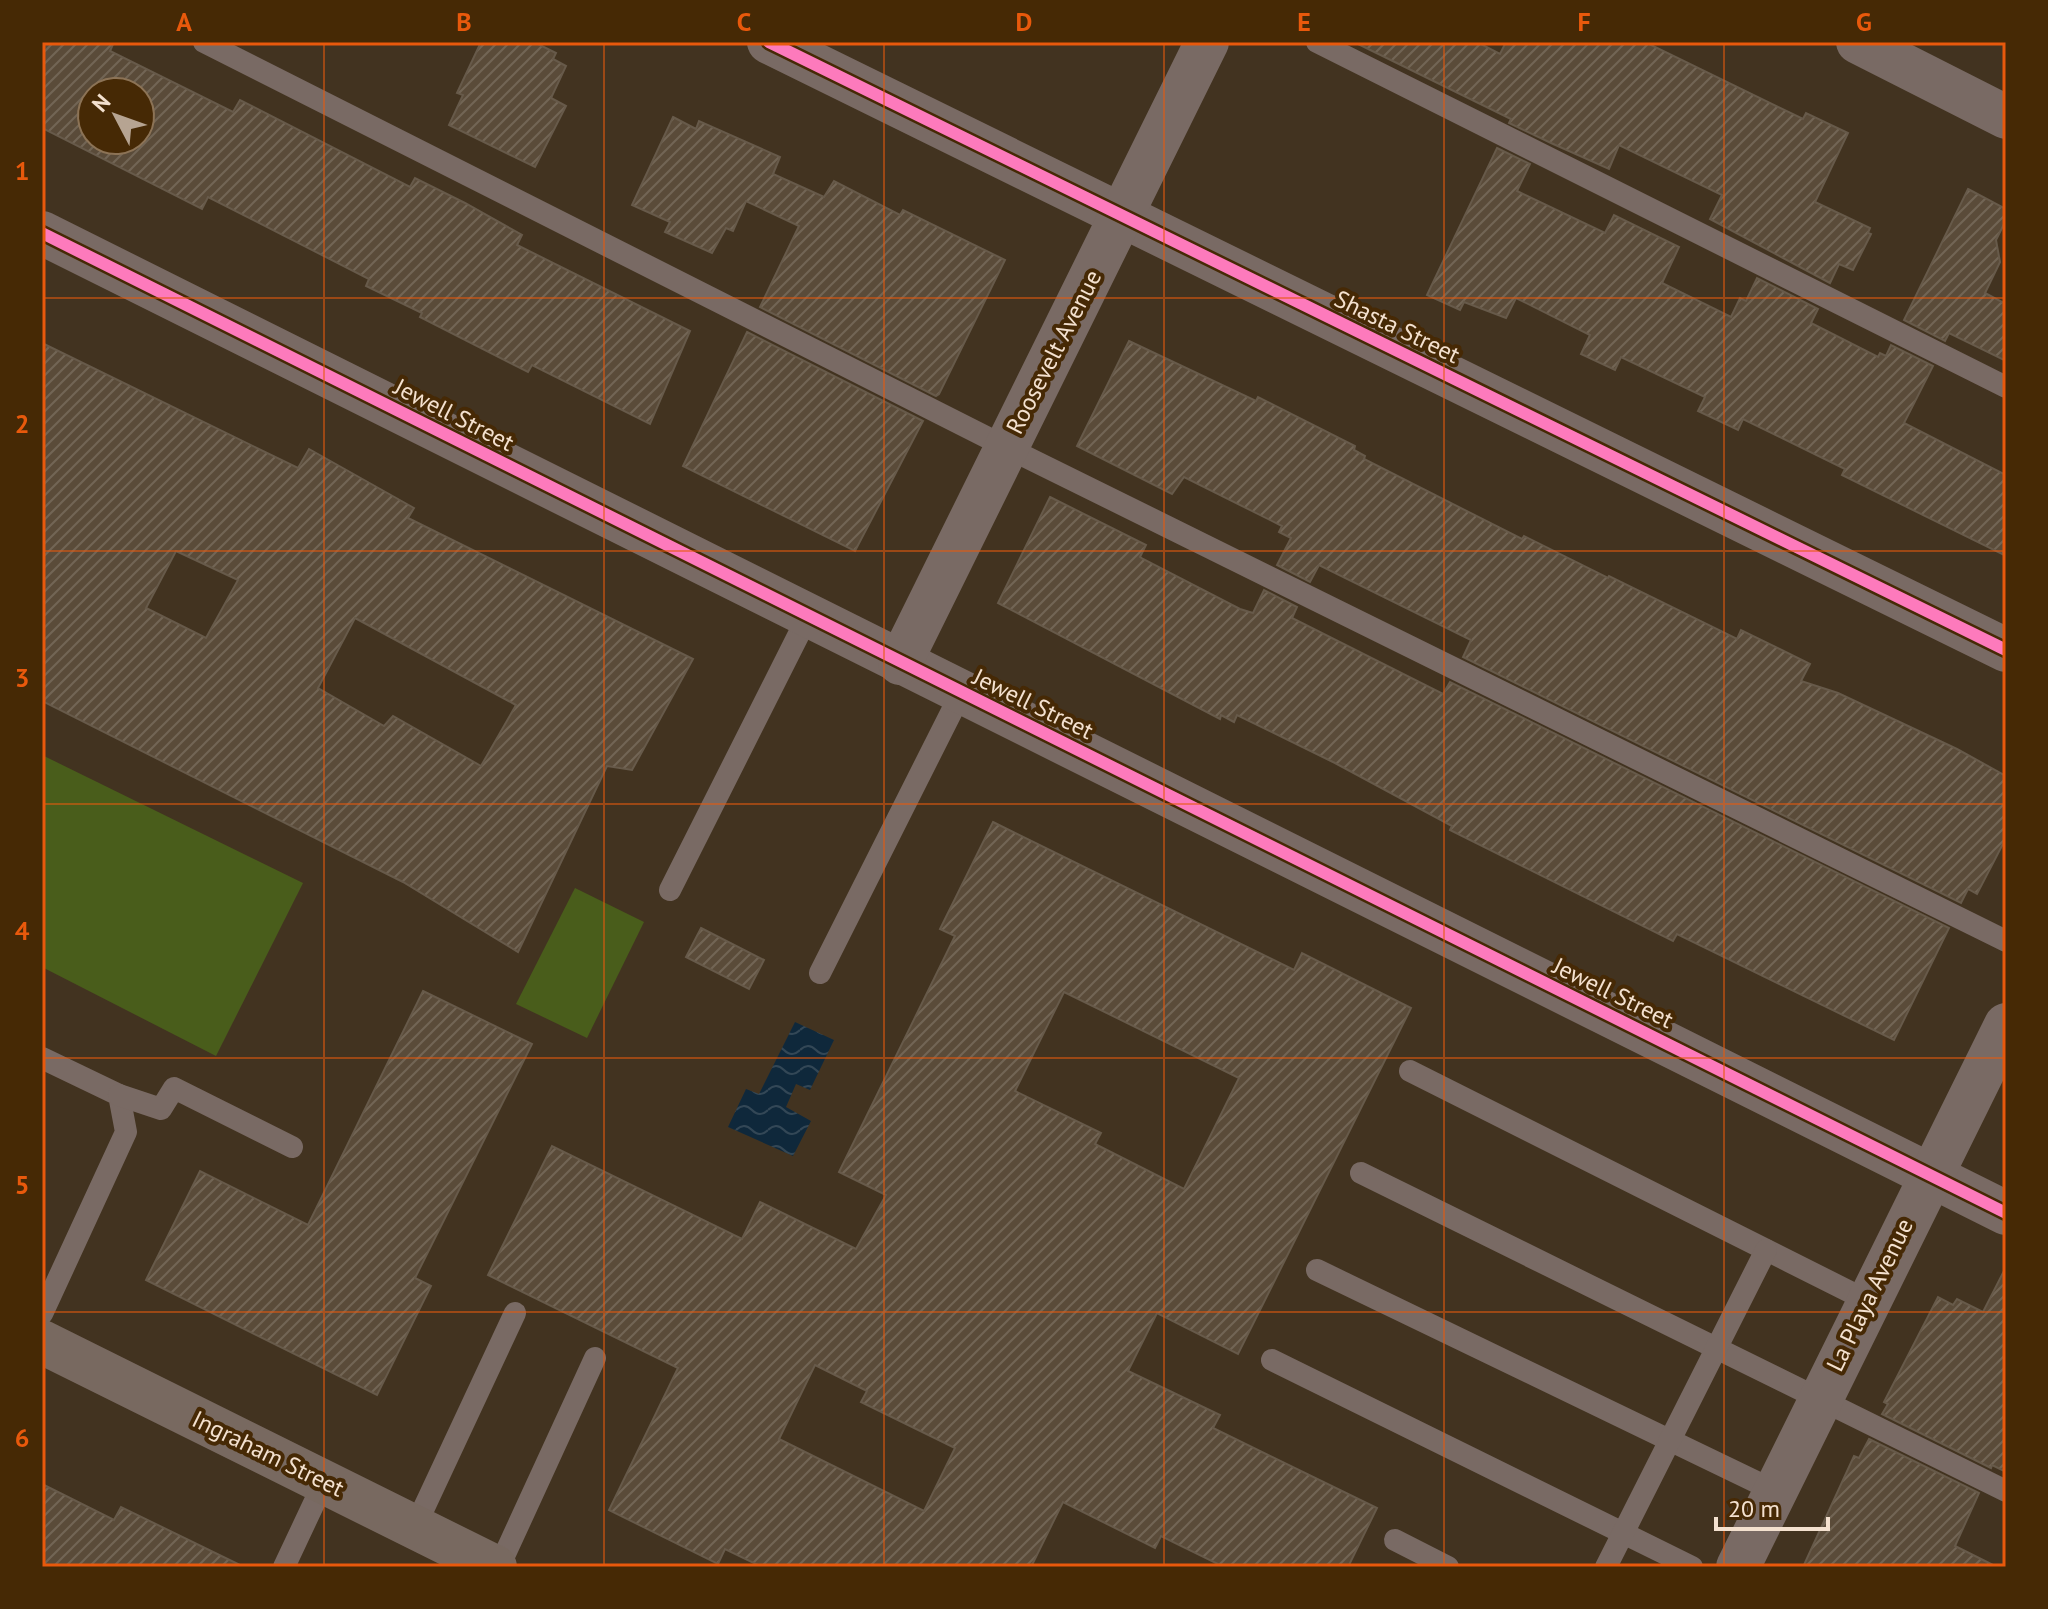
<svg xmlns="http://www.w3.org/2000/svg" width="2048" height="1609" font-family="'PT Sans',sans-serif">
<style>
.pitch{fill:#495d1b}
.water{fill:url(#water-waves)}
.building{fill:url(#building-hatch);stroke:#675a4a;stroke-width:2;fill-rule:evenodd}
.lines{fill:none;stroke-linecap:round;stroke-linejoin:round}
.lane{stroke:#796a64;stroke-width:22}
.street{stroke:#796a64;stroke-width:44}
.primary{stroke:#786960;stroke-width:44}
.cycleway-casing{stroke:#462905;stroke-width:17}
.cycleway{stroke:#fd7abc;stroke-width:12}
.grid{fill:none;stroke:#e8590c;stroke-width:2;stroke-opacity:0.55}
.labels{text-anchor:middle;stroke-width:8;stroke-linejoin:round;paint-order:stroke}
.street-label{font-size:24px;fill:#f4e1cf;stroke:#462905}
.neatline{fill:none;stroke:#e8590c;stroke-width:3}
.grid-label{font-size:26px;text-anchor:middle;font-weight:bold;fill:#e8590c}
</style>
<defs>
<pattern id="water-waves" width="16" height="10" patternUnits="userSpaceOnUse" patternTransform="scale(2)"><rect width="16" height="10" fill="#0f283b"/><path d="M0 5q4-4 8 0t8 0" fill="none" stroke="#334756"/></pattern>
<pattern id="building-hatch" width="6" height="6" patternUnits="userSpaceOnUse" patternTransform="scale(2)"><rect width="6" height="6" fill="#5a4b39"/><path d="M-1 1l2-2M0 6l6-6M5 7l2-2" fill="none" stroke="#726555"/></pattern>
</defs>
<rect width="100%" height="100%" fill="#423320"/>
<g class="pitch">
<path d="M42,755L303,883L216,1056L42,967Z"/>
<path d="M575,888L644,922L587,1038L516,1004Z"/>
</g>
<path class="water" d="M795,1022L834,1040L810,1090L796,1084L786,1107L811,1121L793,1156L728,1127L746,1089L759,1094Z"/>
<g class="building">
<path d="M42,42H114L110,51L233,112L240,100L410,187L415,178L465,203L522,235L517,245L690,331L650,424L532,365L528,372L420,317L422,313L366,286L369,279L208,197L202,209L42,128ZM92,92H140V140H92Z"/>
<path d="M481,42H534L556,53L553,59L566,66L551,98L566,106L535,167L449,125L463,95L457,93Z"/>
<path d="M1354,42H1477L1500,54L1506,42H1645L1803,119L1806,113L1848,133L1815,202L1870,228L1868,233L1871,234L1853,270L1839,264L1830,283L1710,219L1722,195L1619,145L1609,169L1551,143L1509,123L1511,119Z"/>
<path d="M673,117L696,129L699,121L780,157L773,174L824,197L834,181L900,215L903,210L1005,260L939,394L936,396L760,307L799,226L746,201L733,231L726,228L712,253L665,232L670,222L632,205Z"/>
<path d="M1497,148L1530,164L1517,191L1605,233L1614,215L1679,247L1662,283L1731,317L1740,298L1746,301L1757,278L1818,309L1811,323L1878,357L1880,353L1886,356L1891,345L1933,366L1904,423L2006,475V556L1842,475L1845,469L1743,419L1738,430L1698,411L1705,397L1621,357L1615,370L1581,354L1590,335L1516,298L1506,318L1464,302L1460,310L1427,295Z"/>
<path d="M1968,189L2006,209V220L1996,240L2000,262L1985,293L2006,304V361L1949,333L1945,341L1904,320Z"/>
<path d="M747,332L923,421L855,551L683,466Z"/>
<path d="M1129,341L1256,401L1258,397L1355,446L1354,450L1365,456L1364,459L1522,539L1524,536L1608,578L1609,576L1737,639L1741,630L1810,664L1801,681L1838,693L1957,749L2006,776V838L1977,894L1968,889L1961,903L1463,657L1471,640L1319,565L1310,582L1277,565L1291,538L1279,532L1282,526L1184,477L1172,494L1077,446Z"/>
<path d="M42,343L298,468L309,449L414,508L408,518L693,659L632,770L607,766L518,952L403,882L42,701ZM176,551L238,580L206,638L146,608ZM355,618L516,705L481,766L393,716L384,726L318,688Z"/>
<path d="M1050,497L1146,545L1140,557L1143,559L1240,609L1253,613L1264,590L1297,607L1292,618L1443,694L1450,682L1949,928L1894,1040L1677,934L1673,941L1450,830L1452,826L1335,763L1237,715L1234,722L1221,715L1220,719L998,603Z"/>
<path d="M993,822L1294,970L1302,953L1411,1008L1238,1354L1157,1313L1128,1371L1220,1415L1213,1428L1377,1508L1348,1567H1224L1161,1536L1155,1548L1063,1502L1031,1567H762L725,1549L718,1564L609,1510L678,1368L488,1275L552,1146L742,1239L760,1202L856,1249L886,1195L839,1172L955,936L940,929ZM1064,992L1239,1078L1184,1189L1095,1144L1101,1133L1015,1091ZM815,1365L867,1391L861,1402L955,1448L924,1511L779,1439Z"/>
<path d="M701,928L764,960L749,989L686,957Z"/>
<path d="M423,991L532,1044L415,1278L431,1286L377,1395L146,1280L200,1171L308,1225Z"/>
<path d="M2006,1267V1472L1992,1465L1991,1468L1882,1414L1888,1404L1884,1402L1938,1297L1953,1305L1957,1299L1983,1312Z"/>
<path d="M1869,1439L1979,1493L1955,1546L1997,1567H1803L1854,1456L1859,1458Z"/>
<path d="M42,1484L114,1520L121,1507L244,1567H42Z"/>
</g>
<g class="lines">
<g class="lane">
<path d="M204,42L1006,447L2006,941"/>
<path d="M1317,42L2006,387"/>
<path d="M670,890L808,616"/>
<path d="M820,973L961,693"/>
<path d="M42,1058L119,1095L126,1132L42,1314"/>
<path d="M1410,1071L1868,1301"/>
<path d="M119,1095L161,1109L174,1088L292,1147"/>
<path d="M1361,1173L2006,1491"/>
<path d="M1317,1270L1775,1491"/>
<path d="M1272,1360L1692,1567"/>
<path d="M415,1527L515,1313"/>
<path d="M1395,1540L1448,1567"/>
<path d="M284,1567L324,1482"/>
<path d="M499,1567L595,1358"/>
<path d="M1606,1567L1766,1250"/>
</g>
<g class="street">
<path d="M769,42L2006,650"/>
<path d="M1858,42L2006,117"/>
<path d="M42,233L2006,1213"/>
<path d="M900,663L1207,42"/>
<path d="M1738,1567L2006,1025"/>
</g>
<path class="primary" d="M42,1342L495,1567"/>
<g class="cycleway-casing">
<g id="cycleway">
<path d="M769,42L2006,650"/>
<path d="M42,233L2006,1213"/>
</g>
</g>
<use href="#cycleway" class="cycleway"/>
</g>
<path class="grid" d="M324,42V1567M604,42V1567M884,42V1567M1164,42V1567M1444,42V1567M1724,42V1567M42,298H2006M42,551H2006M42,804H2006M42,1058H2006M42,1312H2006"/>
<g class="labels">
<g class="street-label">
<text transform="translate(1397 327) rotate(26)" y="8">Shasta Street</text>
<text transform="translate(1054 352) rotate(-63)" y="8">Roosevelt Avenue</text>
<text transform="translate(454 415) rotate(27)" y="8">Jewell Street</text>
<text transform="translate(1033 704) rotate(26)" y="8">Jewell Street</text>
<text transform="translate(1613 993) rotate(26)" y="8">Jewell Street</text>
<text transform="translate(1870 1295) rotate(-64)" y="8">La Playa Avenue</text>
<text transform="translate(268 1454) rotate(26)" y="8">Ingraham Street</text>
</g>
</g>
<rect width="2048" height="1609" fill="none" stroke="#462905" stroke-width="88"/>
<g transform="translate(116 116) rotate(311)"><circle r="38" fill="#462905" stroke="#8c7356" stroke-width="2"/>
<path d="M0-6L14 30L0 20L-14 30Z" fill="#b6a492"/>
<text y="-12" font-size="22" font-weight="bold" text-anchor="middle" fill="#f4e1cf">N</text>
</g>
<path d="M1716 1517v12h112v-12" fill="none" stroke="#f4e1cf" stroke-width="4"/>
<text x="1728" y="1517" font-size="24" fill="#f4e1cf" stroke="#462905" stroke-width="6" paint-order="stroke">20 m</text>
<rect x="44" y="44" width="1960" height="1521" class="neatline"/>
<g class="grid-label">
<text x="184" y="31">A</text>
<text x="464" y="31">B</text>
<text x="744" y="31">C</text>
<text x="1024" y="31">D</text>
<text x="1304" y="31">E</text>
<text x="1584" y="31">F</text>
<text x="1864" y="31">G</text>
<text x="22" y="180">1</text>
<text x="22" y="433">2</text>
<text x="22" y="687">3</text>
<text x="22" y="940">4</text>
<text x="22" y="1194">5</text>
<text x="22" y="1447">6</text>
</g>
</svg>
